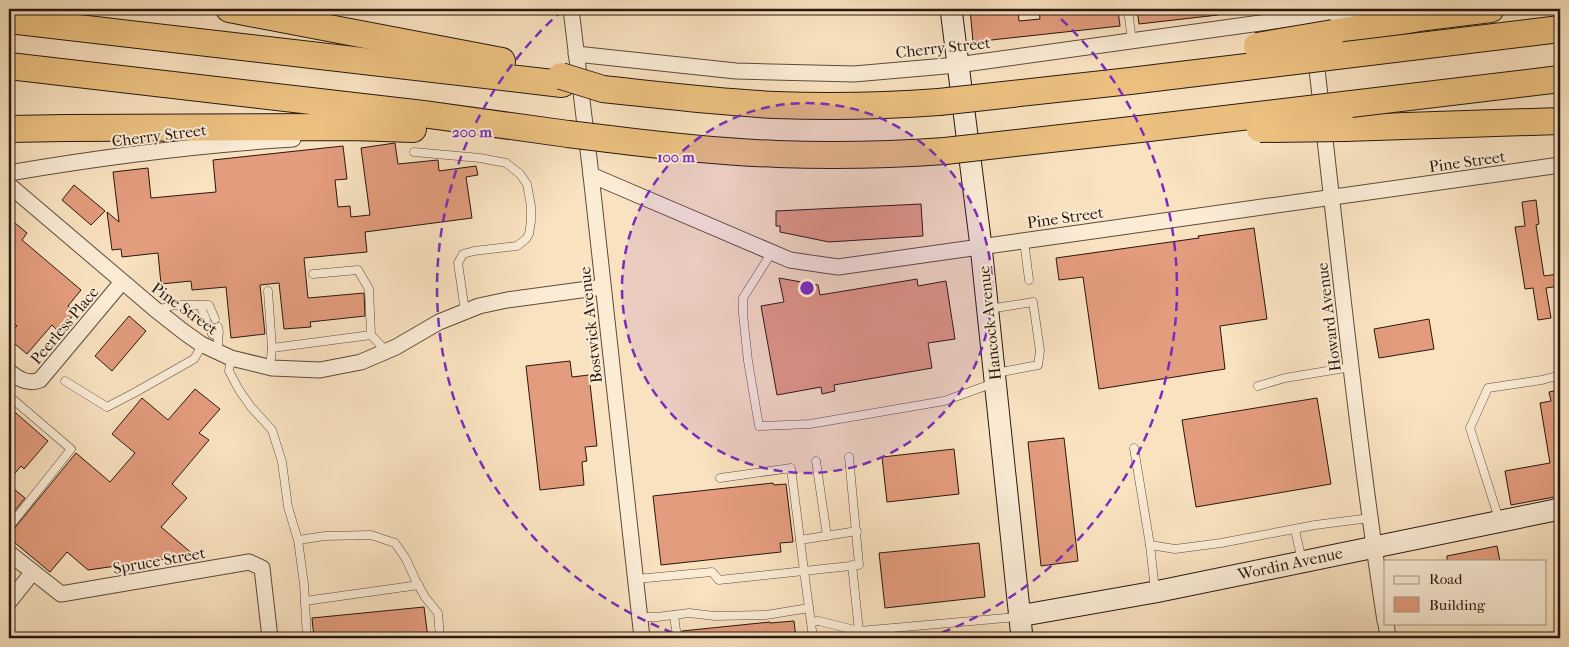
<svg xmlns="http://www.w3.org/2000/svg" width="1569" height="647" font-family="'IM FELL French Canon',serif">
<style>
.building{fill:#e39c7d;stroke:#29170f}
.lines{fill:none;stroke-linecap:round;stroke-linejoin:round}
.lane-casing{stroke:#5d4a3b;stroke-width:9}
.street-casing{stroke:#5d4a3b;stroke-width:17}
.secondary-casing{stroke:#29170f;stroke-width:23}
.highway-casing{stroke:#29170f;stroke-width:28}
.lane{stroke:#fbecd6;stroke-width:8}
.street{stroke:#fbecd6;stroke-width:15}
.secondary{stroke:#fbecd6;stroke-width:21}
.highway{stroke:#ecc180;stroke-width:26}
.highway-bridge-casing{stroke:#29170f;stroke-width:28;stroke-linecap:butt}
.highway-bridge{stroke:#ecc180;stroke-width:26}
.ring{fill:none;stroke:#7b2cbf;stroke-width:2.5;stroke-dasharray:9 6}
.labels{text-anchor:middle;stroke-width:4;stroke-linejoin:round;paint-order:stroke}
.street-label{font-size:16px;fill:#29170f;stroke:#fbecd6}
.centre{fill:#7b2cbf;stroke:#fbecd6;stroke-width:2.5}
.ring-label{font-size:15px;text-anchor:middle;font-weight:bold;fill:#7b2cbf;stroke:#fbecd6;stroke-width:4;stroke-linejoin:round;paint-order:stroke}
</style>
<rect width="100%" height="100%" fill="#f9e2c0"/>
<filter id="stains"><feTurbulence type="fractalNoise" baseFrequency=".004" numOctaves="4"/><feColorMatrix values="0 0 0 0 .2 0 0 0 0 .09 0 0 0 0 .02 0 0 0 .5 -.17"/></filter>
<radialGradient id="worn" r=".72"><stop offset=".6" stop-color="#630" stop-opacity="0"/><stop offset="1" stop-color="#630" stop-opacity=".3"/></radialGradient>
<g class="building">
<path d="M970,9H1018L1019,21L1040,19L1039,9H1108L1109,12L1118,10L1120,26L973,42Z"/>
<path d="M1137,9H1217L1218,15L1139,24Z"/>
<path d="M395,143L398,164L438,160L439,171L476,166L478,175L466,177L472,218L365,232L367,252L304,258L308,298L364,293L365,316L310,322L311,327L284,329L279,283L260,285L265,334L231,338L226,287L192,290L191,281L161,284L158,253L122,257L121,249L112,250L107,212L119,222L113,172L148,168L151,198L216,192L213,160L343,146L347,179L335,180L338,207L350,206L351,217L370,215L361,148Z"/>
<path d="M74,185L105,211L91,225L62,200Z"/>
<path d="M1536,200L1539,224L1536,225L1544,276L1558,274L1560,286L1546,288L1551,318L1538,320L1533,288L1525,289L1515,227L1525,226L1522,202Z"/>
<path d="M921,204L923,236L829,242L780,232V226H776V211Z"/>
<path d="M9,218L27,233L22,240L81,290L68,306L76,312L59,332L52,325L27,354L9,339V333L17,326L9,319Z"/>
<path d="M1254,228L1267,319L1220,326L1225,369L1099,389L1083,277L1059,280L1056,258L1199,238L1198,236Z"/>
<path d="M779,278L818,285L820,295L917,279L918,286L946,281L955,339L928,343L932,368L834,385L835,391L822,394L821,387L777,395L761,306L784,302Z"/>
<path d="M129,316L146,331L112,371L95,356Z"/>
<path d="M1429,319L1434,349L1379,358L1374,329Z"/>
<path d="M570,361L572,377L589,375L597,446L585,447L587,461L582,462L584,485L540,490L526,366Z"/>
<path d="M195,389L220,409L199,433L209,440L172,484L187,498L161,527L194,555L88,570L67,552L50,572L9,538V533L13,530L76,453L110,482L135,453L112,434L142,398L168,420Z"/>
<path d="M1560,390V496L1511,505L1505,471L1550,463L1540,403L1551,401L1549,392Z"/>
<path d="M1317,398L1331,484L1196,507L1182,420Z"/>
<path d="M9,407L48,441L24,469L21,466L9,480Z"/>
<path d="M1064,438L1078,561L1041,566L1028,442Z"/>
<path d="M954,449L959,494L887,502L882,457Z"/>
<path d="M773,483L774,485L786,484L793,542L780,543L781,552L661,565L653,496Z"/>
<path d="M9,485L25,498L9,518Z"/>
<path d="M979,543L985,597L885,608L879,553Z"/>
<path d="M1497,546L1500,561H1447V556Z"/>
<path d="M424,607L428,638H314L312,618Z"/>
<path d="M794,621L796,638H683L682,631L770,622V623Z"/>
</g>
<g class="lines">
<g class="lane-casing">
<g id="lane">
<path d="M1128,9L1132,41"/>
<path d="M414,152L480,158L506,163L520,174L527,184L531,206V221L529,234L526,239L517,246L474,251L463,254L458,263L465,311"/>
<path d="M1024,240L1029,280"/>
<path d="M772,252L743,298V314L748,361L759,426L810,424L944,401L994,383"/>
<path d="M313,274L358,270L369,289L371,335"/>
<path d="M268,291L272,348"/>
<path d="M200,305L206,319"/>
<path d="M989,309L1033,302L1040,351L1038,365L996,373"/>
<path d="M156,310L175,305H209L215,319"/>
<path d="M218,327L219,333L218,336V352"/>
<path d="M210,328L212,334L218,336"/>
<path d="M231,358L229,371L239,390L251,407L272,430L282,462L288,507L298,540L304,584L307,638"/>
<path d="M270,368L272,348L371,335L386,351"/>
<path d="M65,381L107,407L134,393L194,359L203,344"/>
<path d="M1258,386L1285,378L1351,367"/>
<path d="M9,396L71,449L9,527"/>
<path d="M1134,448L1150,545L1175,549L1221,543L1315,525L1370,518"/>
<path d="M816,461L827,536"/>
<path d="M720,478L791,468L804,571L859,565L849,457"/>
<path d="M1499,519L1470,428L1488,388L1542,380L1560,375"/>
<path d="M1295,530L1302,561"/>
<path d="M298,540L325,536L371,535L395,543L406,559L416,581L425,597L438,613L440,638"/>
<path d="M800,540L857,531"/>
<path d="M1150,545L1155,590"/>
<path d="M852,565L859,631"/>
<path d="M636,579L712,572L719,580L804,571L809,608"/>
<path d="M305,601L419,585"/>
<path d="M674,615L677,638"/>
<path d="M640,617H657L689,613L715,616L766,615L809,608L813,638"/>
<path d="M811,622L819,621L859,631L1017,617"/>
</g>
</g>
<g class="street-casing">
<g id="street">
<path d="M571,9L591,175L642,638"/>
<path d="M1315,52C1337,241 1356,432 1385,621"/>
<path d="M576,54L736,71L854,74L957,65L1362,9"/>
<path d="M9,173C102,157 198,145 293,139"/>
<path d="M591,175L790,260L838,267L1560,165"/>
<path d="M9,185L156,310L184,332L201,344L231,358L272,368L320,370L361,362L396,347L439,322L479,306L507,300L603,287"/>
<path d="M9,371C18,379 28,385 40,380L122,282"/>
<path d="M9,553L61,594L249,562L262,568L270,638"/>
<path d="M9,602L32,573"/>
<path d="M1386,623L1388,638"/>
</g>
</g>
<g class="secondary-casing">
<g id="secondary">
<path d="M951,9L981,246L1022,638"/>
<path d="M1019,616L1155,592L1560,509"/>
</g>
</g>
<g class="highway-casing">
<g id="highway">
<path d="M229,9L502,61"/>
<path d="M9,20L562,84"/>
<path d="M1333,33L1426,17L1491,9"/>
<path d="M9,66L423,114L568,134"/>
<path d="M603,89C660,95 717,102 775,105C830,107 885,106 939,102"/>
<path d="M1345,128L1560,121"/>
<path d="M9,129L65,128L352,127L413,129"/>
<path d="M609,139C665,146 721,152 777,154C833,156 889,155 945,151"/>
</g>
</g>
<use href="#lane" class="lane"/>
<use href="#street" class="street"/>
<use href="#secondary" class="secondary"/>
<use href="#highway" class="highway"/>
<g class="highway-bridge-casing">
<g id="highway-bridge">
<path d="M1257,46L1333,33"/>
<path d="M561,76L603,89"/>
<path d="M939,102L1130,81L1560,29"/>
<path d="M1260,129L1345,128"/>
<path d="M568,134L609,139"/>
<path d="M945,151L1149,128L1560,79"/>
</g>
</g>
<use href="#highway-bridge" class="highway-bridge"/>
</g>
<circle cx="807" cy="288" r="185" fill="#7b2cbf" fill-opacity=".12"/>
<g class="ring">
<circle cx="807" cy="288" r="185"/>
<path d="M687 638A370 370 0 0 1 564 9M1050 9A370 370 0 0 1 927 638"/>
</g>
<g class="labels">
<g class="street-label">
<text transform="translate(943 47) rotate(-6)" y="6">Cherry Street</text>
<text transform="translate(159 135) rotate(-7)" y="6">Cherry Street</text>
<text transform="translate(1467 161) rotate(-8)" y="6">Pine Street</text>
<text transform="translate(1065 217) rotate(-8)" y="6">Pine Street</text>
<text transform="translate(185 308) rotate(36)" y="6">Pine Street</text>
<text transform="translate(1328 317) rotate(-97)" y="6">Howard Avenue</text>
<text transform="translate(989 323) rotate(-96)" y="6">Hancock Avenue</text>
<text transform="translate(64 325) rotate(-50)" y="6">Peerless Place</text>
<text transform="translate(590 325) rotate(-96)" y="6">Bostwick Avenue</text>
<text transform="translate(159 560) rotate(-10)" y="6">Spruce Street</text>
<text transform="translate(1290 563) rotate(-12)" y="6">Wordin Avenue</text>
</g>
</g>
<circle cx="807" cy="288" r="8" class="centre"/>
<g class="ring-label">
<text x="472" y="137">200 m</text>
<text x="676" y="162">100 m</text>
</g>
<rect width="1569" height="647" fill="none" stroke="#f9e2c0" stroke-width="30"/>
<rect x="10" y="10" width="1549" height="627" fill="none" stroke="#29170f" stroke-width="2.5"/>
<rect x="15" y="15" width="1539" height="617" fill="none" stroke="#29170f"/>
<rect x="1384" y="560" width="162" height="65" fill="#fbecd6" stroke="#a79786"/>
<rect x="1394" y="576" width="25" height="8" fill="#fbecd6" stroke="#a79786"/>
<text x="1429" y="584" font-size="15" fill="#29170f">Road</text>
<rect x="1394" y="597" width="25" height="15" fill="#e39c7d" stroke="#a79786"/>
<text x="1429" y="610" font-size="15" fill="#29170f">Building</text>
<rect width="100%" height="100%" filter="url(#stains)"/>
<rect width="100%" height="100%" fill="url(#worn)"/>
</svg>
